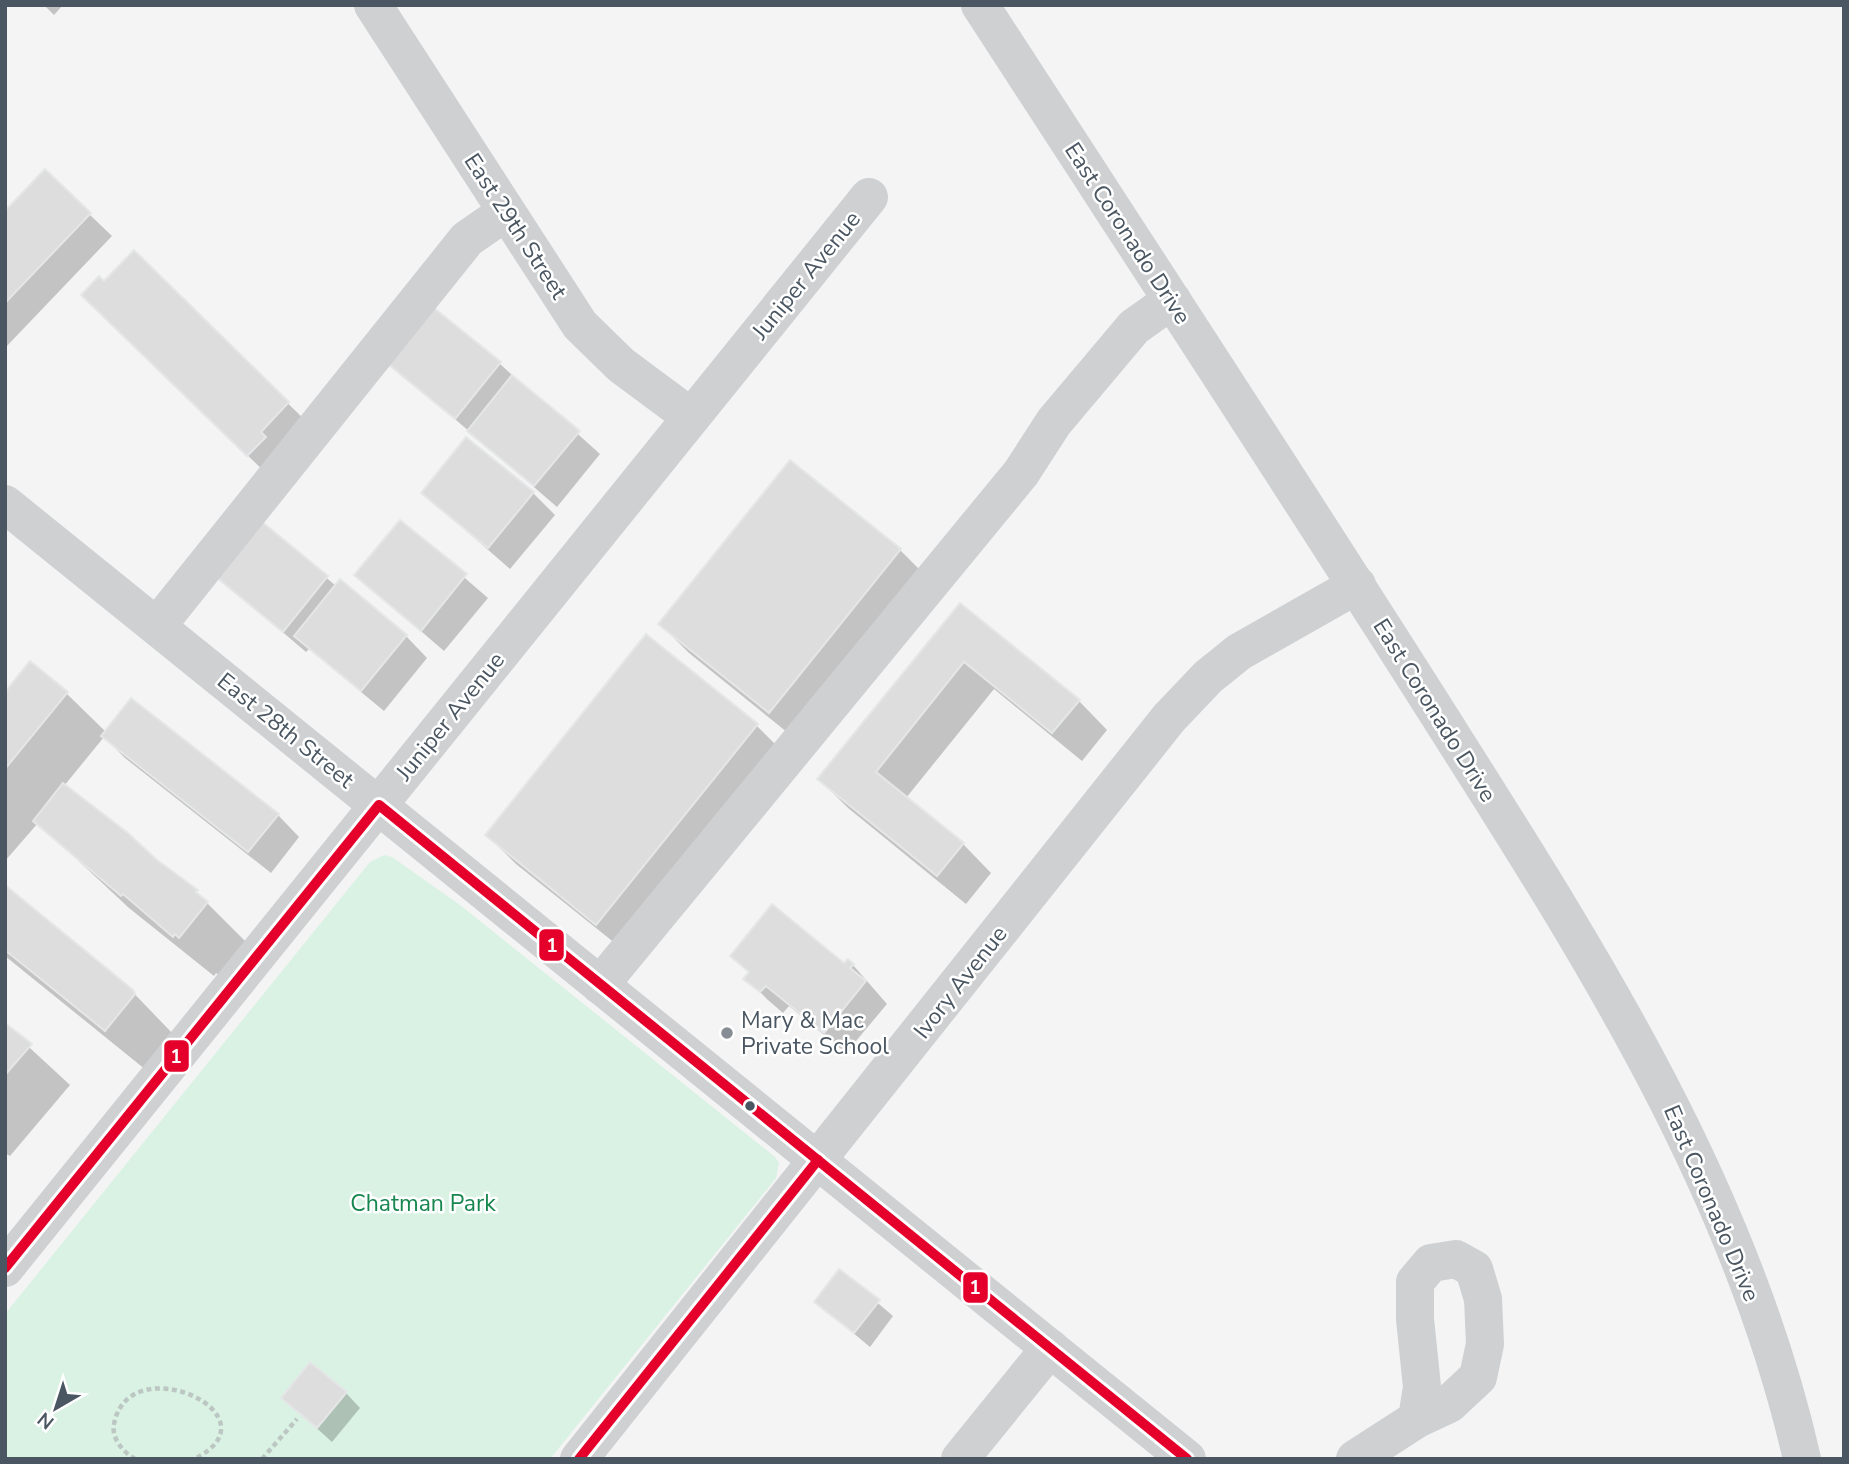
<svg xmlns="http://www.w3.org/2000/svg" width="1849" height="1464" font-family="'Nunito Sans',sans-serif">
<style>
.green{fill:#d9f2e3}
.shadow{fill:#0003}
.building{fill:#ddddde;stroke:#e5e6e7;stroke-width:2}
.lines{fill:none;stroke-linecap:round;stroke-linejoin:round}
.path{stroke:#bcc7c4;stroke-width:4.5;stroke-dasharray:5 3.5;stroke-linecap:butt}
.minor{stroke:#ced0d2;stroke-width:38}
.bus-1-casing{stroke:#fff;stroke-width:16}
.bus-1{stroke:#e4002b;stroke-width:10}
.poi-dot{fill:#868d94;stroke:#fff;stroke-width:2.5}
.bus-dot{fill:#4a5661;stroke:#fff;stroke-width:2.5}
.labels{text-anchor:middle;stroke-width:5;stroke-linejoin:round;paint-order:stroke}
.street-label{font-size:23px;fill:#4a5661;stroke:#fff}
.poi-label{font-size:23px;fill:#4a5661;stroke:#fff;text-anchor:start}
.park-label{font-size:23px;fill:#17864f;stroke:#fff}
.line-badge{stroke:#fff;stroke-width:2.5}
.badge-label{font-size:19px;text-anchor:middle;font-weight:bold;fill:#fff}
</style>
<rect width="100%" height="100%" fill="#f4f4f4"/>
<path class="green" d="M384,855L392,857L460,905L775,1157L779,1163L776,1178L550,1459H8L5,1456V1314L370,862Z"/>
<g class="shadow">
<path d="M44,5H63L54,15Z"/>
<path d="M45,172L112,236L5,348V213Z"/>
<path d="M134,253L310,425L270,477L105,317L104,283Z"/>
<path d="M434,310L500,364L600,454L557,507L391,364Z"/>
<path d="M423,493H533L555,515L510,569Z"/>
<path d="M400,522L488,598L444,651L356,575Z"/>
<path d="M262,523L336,586L406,636L427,658L384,711L309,649L306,652L218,577Z"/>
<path d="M900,550L928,578L798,741L689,653L660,624Z"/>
<path d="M960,605L1079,701L1107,730L1082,761L994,689L906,798L963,844L991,873L966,904L848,808L819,779Z"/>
<path d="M66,693L106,732L278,815L299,837L271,873L125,758L104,737L64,786L207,903L247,943L220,976L216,973L214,976L129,908L38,823L5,861V695Z"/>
<path d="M756,725L785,754L626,952L516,864L487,835Z"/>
<path d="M5,890L122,981L174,1035L146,1070L5,956Z"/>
<path d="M732,956L853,965L887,1004L846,1053L789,1006L783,1013L768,1000L746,978L750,973Z"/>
<path d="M5,1025L70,1085L10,1156L5,1153Z"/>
<path d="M840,1271L893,1316L870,1347L816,1302Z"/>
<path d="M346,1393L360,1408L332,1442L283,1398Z"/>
</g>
<g class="building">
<path d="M45,169L91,213L5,303V211Z"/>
<path d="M134,250L289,402L261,432L266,437L247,456L81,295L99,276L104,281Z"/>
<path d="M434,308L501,362L455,419L388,364Z"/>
<path d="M512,375L580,431L534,486L467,431Z"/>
<path d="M466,437L534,492L488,548L421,493Z"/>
<path d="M790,460L901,549L769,713L658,624Z"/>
<path d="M400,520L467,574L421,631L354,575Z"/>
<path d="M261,521L328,576L283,632L216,577Z"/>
<path d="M340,579L407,635L361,691L294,636Z"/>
<path d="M960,603L1080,700L1052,733L964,662L876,772L964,843L937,876L817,779Z"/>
<path d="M646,634L758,724L596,925L485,835Z"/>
<path d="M30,661L68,692L5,769V692Z"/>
<path d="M131,698L279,814L248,852L101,736Z"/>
<path d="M63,783L128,833L157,860L198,890L196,892L208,902L179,938L175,934L173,937L123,894L121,896L33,821Z"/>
<path d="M5,885L133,990L135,994L105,1031L5,950Z"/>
<path d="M772,904L844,963L848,959L854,964L850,968L866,981L824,1033L766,986L760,992L743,979L749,972L730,956Z"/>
<path d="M5,1023L32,1044L5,1075Z"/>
<path d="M839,1269L880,1300L854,1333L814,1302Z"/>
<path d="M310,1362L347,1392L317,1428L281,1398Z"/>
</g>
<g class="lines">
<g class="path">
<path d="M135,1459C123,1452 111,1438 114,1424C129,1345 282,1416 194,1459"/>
<path d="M262,1459L297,1419"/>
</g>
<g class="minor">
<path d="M373,5L580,325L621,365L691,417"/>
<path d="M980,5C1131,238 1284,471 1433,706C1583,943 1739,1181 1802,1459"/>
<path d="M5,504L1187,1459"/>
<path d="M157,626L467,239L506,212"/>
<path d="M600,985L1021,473L1054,422L1134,327L1172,300"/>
<path d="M5,1268L869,197"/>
<path d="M579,1459L1169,718L1208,677L1239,652L1357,585"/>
<path d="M960,1459L1050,1348"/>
<path d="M1355,1459L1417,1419L1449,1404L1478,1377L1485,1344L1483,1299L1474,1269L1456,1259L1431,1263L1415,1282V1319L1422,1387L1417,1419"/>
</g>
<g class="bus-1-casing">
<g id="bus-1">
<path d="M5,1268L379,805L1187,1459"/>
<path d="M579,1459L818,1160"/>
</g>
</g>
<use href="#bus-1" class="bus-1"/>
</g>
<circle class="poi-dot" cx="727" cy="1033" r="7"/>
<circle class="bus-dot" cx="750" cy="1106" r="6"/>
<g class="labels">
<g class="street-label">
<text transform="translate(516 226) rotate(57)" y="8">East 29th Street</text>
<text transform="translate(1128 233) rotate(57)" y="8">East Coronado Drive</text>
<text transform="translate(806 275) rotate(-51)" y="8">Juniper Avenue</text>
<text transform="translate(1435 710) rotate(58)" y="8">East Coronado Drive</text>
<text transform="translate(450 716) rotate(-51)" y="8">Juniper Avenue</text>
<text transform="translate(286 730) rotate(39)" y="8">East 28th Street</text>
<text transform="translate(960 982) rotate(-52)" y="8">Ivory Avenue</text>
<text transform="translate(1712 1203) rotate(67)" y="8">East Coronado Drive</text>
</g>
<g class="poi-label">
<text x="741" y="1028">Mary &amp; Mac<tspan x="741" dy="26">Private School</tspan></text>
</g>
<g class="park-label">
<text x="423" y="1211">Chatman Park</text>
</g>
</g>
<g class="line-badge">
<rect x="538" y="928" width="27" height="34" rx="7" fill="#e4002b"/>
<rect x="163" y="1039" width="27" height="34" rx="7" fill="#e4002b"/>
<rect x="962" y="1271" width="27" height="33" rx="7" fill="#e4002b"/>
</g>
<g class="badge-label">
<text x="552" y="952">1</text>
<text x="176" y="1063">1</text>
<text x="975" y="1294">1</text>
</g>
<rect width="1849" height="1464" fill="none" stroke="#4a5661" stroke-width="14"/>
<g transform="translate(56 1408) rotate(219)" stroke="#ffffff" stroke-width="5" paint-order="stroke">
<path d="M0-5L12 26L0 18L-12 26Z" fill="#4a5661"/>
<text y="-10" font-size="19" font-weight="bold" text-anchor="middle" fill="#4a5661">N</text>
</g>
</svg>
